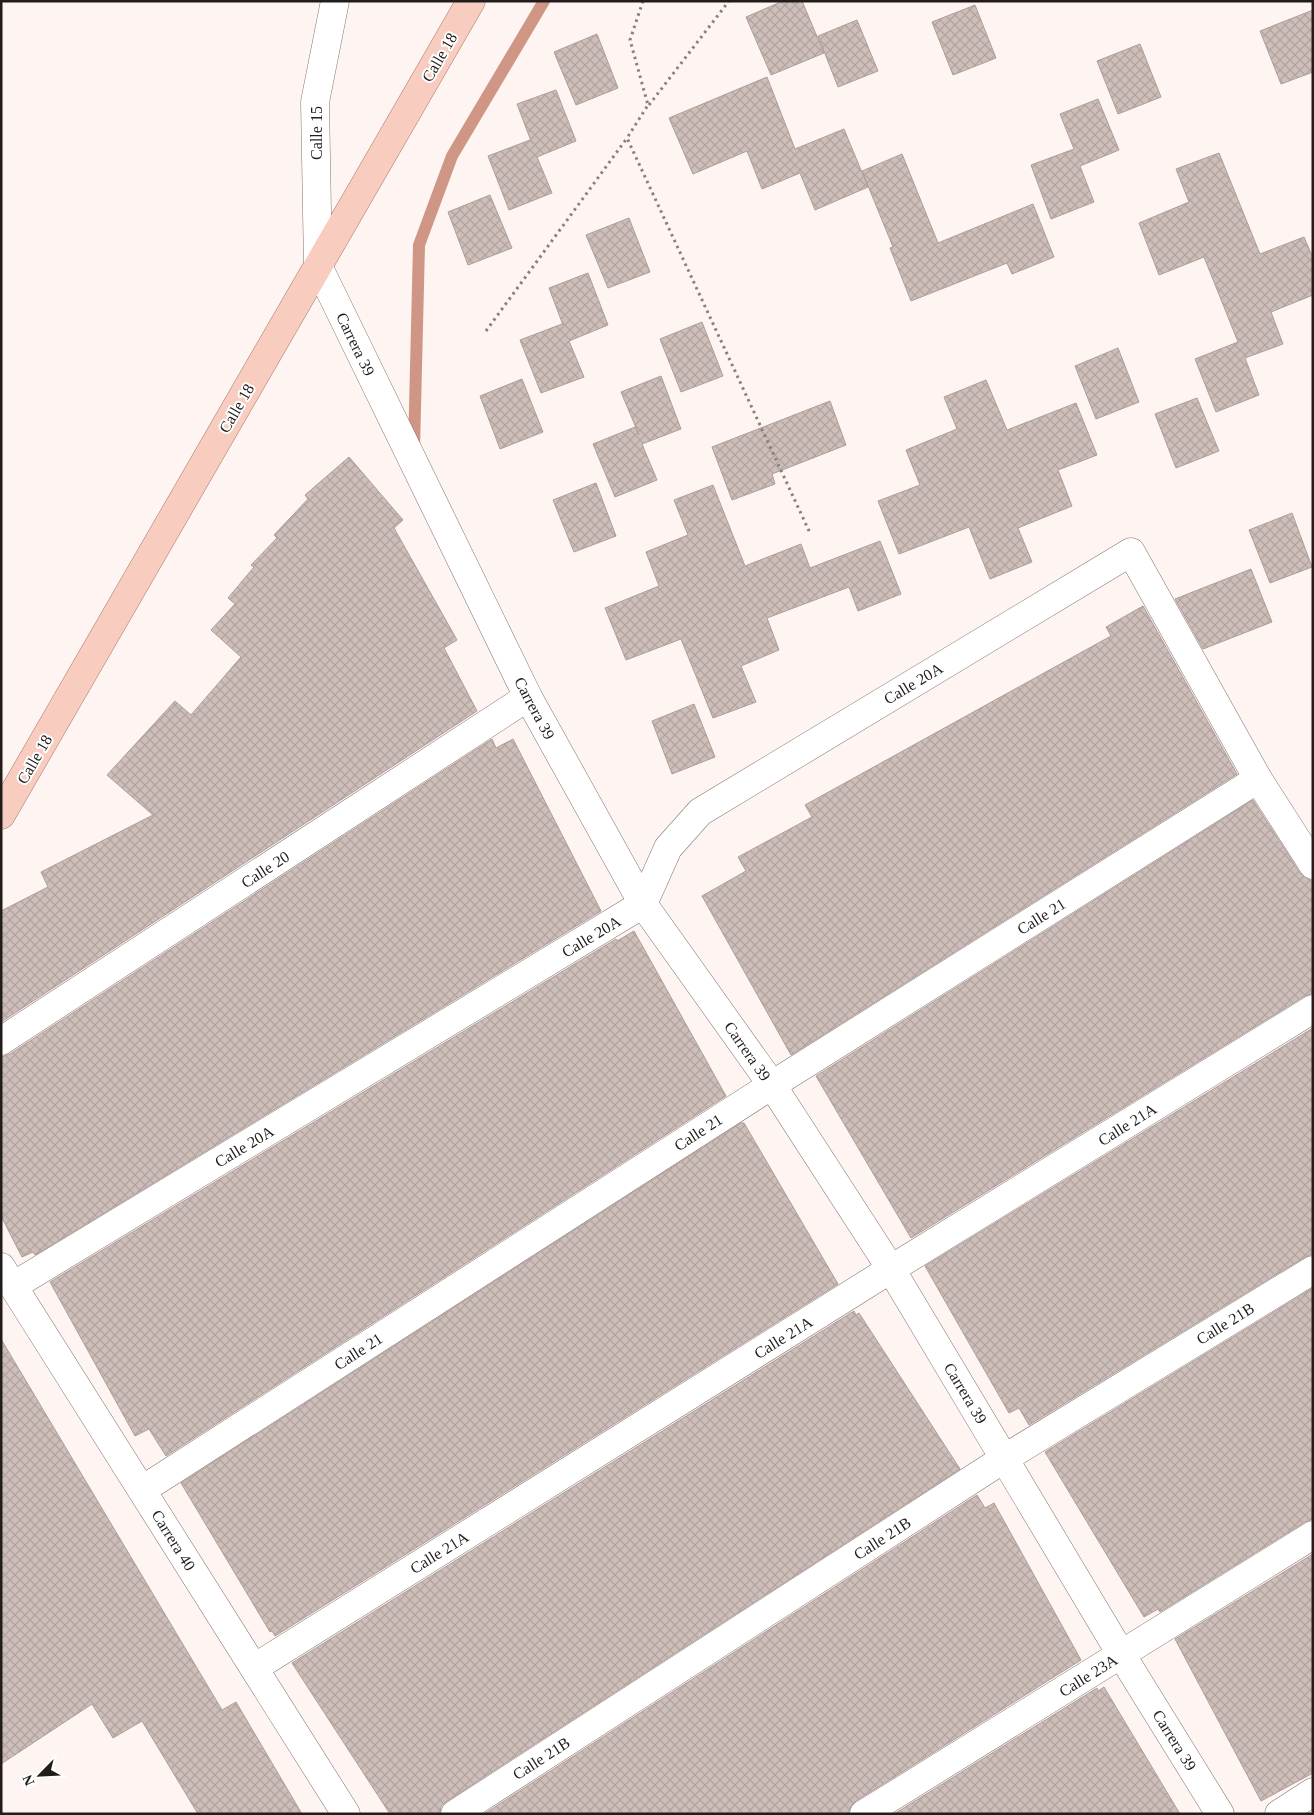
<svg xmlns="http://www.w3.org/2000/svg" width="1314" height="1815" font-family="'Times New Roman',serif">
<style>
.lines{fill:none;stroke-linecap:round;stroke-linejoin:round}
.stream{stroke:#cf9685;stroke-width:12}
.building{fill:url(#building-cross-hatch);stroke:#ae9e9a}
.minor-casing{stroke:#82746f;stroke-width:29}
.major-casing{stroke:#aa796a;stroke-width:29}
.path{stroke:#89817e;stroke-width:3;stroke-dasharray:2.5 4;stroke-linecap:butt}
.minor{stroke:#fff;stroke-width:28}
.major{stroke:#f8cdbf;stroke-width:28}
.labels{text-anchor:middle;stroke-width:4;stroke-linejoin:round;paint-order:stroke}
.street-label{font-size:16px;fill:#221c1a;stroke:#fff}
</style>
<defs>
<pattern id="building-cross-hatch" width="8" height="8" patternUnits="userSpaceOnUse" patternTransform="scale(1.25)"><rect width="8" height="8" fill="#cebeb9"/><path d="M0 0l8 8M0 8l8-8" fill="none" stroke="#b1a39e"/></pattern>
</defs>
<rect width="100%" height="100%" fill="#fef4f1"/>
<g class="lines">
<path class="stream" d="M414,449L419,245L452,156L544,1"/>
</g>
<g class="building">
<path d="M783,1H802L824,53L771,75L746,17Z"/>
<path d="M975,5L996,58L953,75L932,22Z"/>
<path d="M1313,10V72L1281,84L1260,31Z"/>
<path d="M857,20L878,71L838,87L818,36Z"/>
<path d="M597,34L618,88L576,105L554,52Z"/>
<path d="M1140,44L1161,97L1118,114L1097,61Z"/>
<path d="M767,77L795,149L844,129L868,187L815,210L800,173L762,189L747,151L693,174L669,118Z"/>
<path d="M556,90L576,141L537,157L552,193L509,210L488,156L530,140L531,141L517,104Z"/>
<path d="M1098,99L1119,150L1080,166L1094,202L1051,219L1031,165L1074,149L1060,114Z"/>
<path d="M1219,153L1260,254L1304,237L1313,258V295L1271,312L1283,344L1245,358L1259,395L1216,412L1195,359L1238,342L1204,257L1159,275L1139,223L1189,202L1176,169Z"/>
<path d="M902,154L938,243L1033,204L1054,257L1012,274L1007,263L911,301L890,248L893,247L862,171Z"/>
<path d="M490,195L512,248L468,265L448,212Z"/>
<path d="M629,218L650,272L608,288L586,235Z"/>
<path d="M588,273L608,325L569,341L584,377L541,393L520,340L562,324L563,325L549,288Z"/>
<path d="M702,322L723,376L681,392L660,339Z"/>
<path d="M1118,348L1139,402L1096,419L1075,366Z"/>
<path d="M661,376L681,429L642,444L657,480L615,497L593,444L635,427L639,435L621,392Z"/>
<path d="M522,379L543,432L500,449L480,396Z"/>
<path d="M986,380L1007,430L1076,403L1097,455L1058,470L1072,506L1018,528L1032,562L990,579L969,527L899,554L878,501L920,485L906,450L957,429L944,397Z"/>
<path d="M1197,398L1219,451L1176,468L1155,414Z"/>
<path d="M830,401L846,445L772,474L775,484L732,500L712,447Z"/>
<path d="M349,457L403,520L394,528L457,640L444,648L477,711L1,1022V911L48,887L41,872L153,815L107,775L175,701L191,715L241,657L211,630L235,604L228,598L254,567L251,565L277,538L274,535L308,499L305,495Z"/>
<path d="M596,483L616,536L574,552L553,500Z"/>
<path d="M713,485L745,566L801,544L810,568L880,541L901,594L858,611L849,587L767,618L779,650L741,666L756,702L713,718L681,639L626,660L605,608L659,586L646,552L688,535L674,500Z"/>
<path d="M1292,513L1312,567L1270,583L1249,530Z"/>
<path d="M1251,569L1272,622L1203,649L1175,599Z"/>
<path d="M1143,606L1237,774L791,1055L702,896L746,871L738,857L812,817L805,805L1111,636L1106,627Z"/>
<path d="M694,704L715,757L672,774L652,721Z"/>
<path d="M492,739L496,748L513,739L601,911L35,1255L33,1252L22,1257L1,1216V1057L10,1054Z"/>
<path d="M1253,800L1300,873L1313,882V993L1305,996L911,1238L816,1076Z"/>
<path d="M634,931L726,1096L166,1456L149,1429L135,1436L50,1282L616,939L617,941Z"/>
<path d="M1313,1028V1254L1305,1257L1029,1425L1019,1408L1009,1413L925,1266Z"/>
<path d="M741,1123H744L838,1284L275,1636L272,1631L270,1632L181,1483Z"/>
<path d="M1313,1288V1519L1305,1522L1160,1612L1158,1609L1144,1617L1045,1452Z"/>
<path d="M854,1311L856,1315L859,1313L960,1469L447,1801L441,1806L440,1814H390L292,1663Z"/>
<path d="M1,1339L222,1710L236,1702L302,1814H198L142,1721L113,1738L92,1704L1,1764Z"/>
<path d="M977,1495L985,1508L994,1503L1081,1660L856,1801L851,1806L848,1814H484Z"/>
<path d="M1313,1554V1773L1261,1801L1175,1639Z"/>
<path d="M1104,1687L1180,1814H894L1097,1688L1098,1691Z"/>
</g>
<g class="lines">
<g class="minor-casing">
<g id="minor">
<path d="M335,1L315,102L318,266L528,697L643,904L772,1085L891,1269L1121,1654L1220,1814"/>
<path d="M1,1041L528,697"/>
<path d="M1,1267L346,1814"/>
<path d="M13,1286L643,904L668,848L700,812L1131,552L1258,779L1313,865"/>
<path d="M142,1490L772,1085L1258,779"/>
<path d="M254,1668L891,1269L1313,1009"/>
<path d="M455,1814L1005,1458L1313,1270"/>
<path d="M864,1814L1313,1535"/>
<path d="M1279,1814L1313,1792"/>
</g>
</g>
<g class="major-casing">
<path id="major" d="M1,815L471,1"/>
</g>
<g class="path">
<path d="M643,1L630,40L648,105L627,138L810,533"/>
<path d="M649,105L729,1"/>
<path d="M486,331L627,138"/>
</g>
<use href="#minor" class="minor"/>
<use href="#major" class="major"/>
</g>
<g class="labels">
<g class="street-label">
<text transform="translate(439 57) rotate(-60)" y="6">Calle 18</text>
<text transform="translate(316 133) rotate(-90)" y="6">Calle 15</text>
<text transform="translate(356 344) rotate(64)" y="6">Carrera 39</text>
<text transform="translate(236 408) rotate(-60)" y="6">Calle 18</text>
<text transform="translate(913 683) rotate(-31)" y="6">Calle 20A</text>
<text transform="translate(535 708) rotate(62)" y="6">Carrera 39</text>
<text transform="translate(34 759) rotate(-60)" y="6">Calle 18</text>
<text transform="translate(265 869) rotate(-33)" y="6">Calle 20</text>
<text transform="translate(1041 916) rotate(-32)" y="6">Calle 21</text>
<text transform="translate(591 936) rotate(-31)" y="6">Calle 20A</text>
<text transform="translate(748 1051) rotate(55)" y="6">Carrera 39</text>
<text transform="translate(1127 1124) rotate(-32)" y="6">Calle 21A</text>
<text transform="translate(698 1132) rotate(-33)" y="6">Calle 21</text>
<text transform="translate(244 1146) rotate(-31)" y="6">Calle 20A</text>
<text transform="translate(1225 1323) rotate(-32)" y="6">Calle 21B</text>
<text transform="translate(783 1337) rotate(-32)" y="6">Calle 21A</text>
<text transform="translate(358 1351) rotate(-33)" y="6">Calle 21</text>
<text transform="translate(966 1393) rotate(59)" y="6">Carrera 39</text>
<text transform="translate(882 1538) rotate(-33)" y="6">Calle 21B</text>
<text transform="translate(174 1540) rotate(58)" y="6">Carrera 40</text>
<text transform="translate(439 1552) rotate(-32)" y="6">Calle 21A</text>
<text transform="translate(1088 1675) rotate(-32)" y="6">Calle 23A</text>
<text transform="translate(1175 1740) rotate(58)" y="6">Carrera 39</text>
<text transform="translate(541 1758) rotate(-33)" y="6">Calle 21B</text>
</g>
</g>
<rect width="1314" height="1815" fill="none" stroke="#221c1a" stroke-width="5"/>
<g transform="translate(40 1775) rotate(246)" stroke="#ffffff" stroke-width="4" paint-order="stroke">
<path d="M0-4L9 19L0 12L-9 19Z" fill="#221c1a"/>
<text y="-8" font-size="14" font-weight="bold" text-anchor="middle" fill="#221c1a">N</text>
</g>
</svg>
